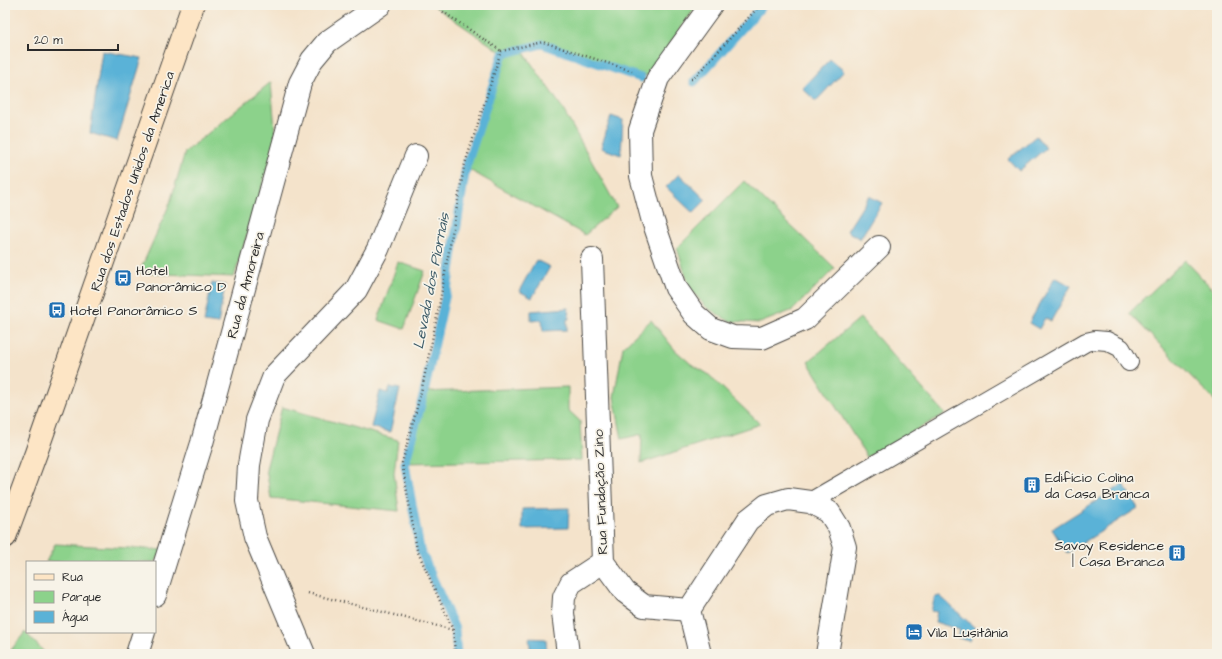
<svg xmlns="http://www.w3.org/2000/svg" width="1222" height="659" font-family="'Architects Daughter',sans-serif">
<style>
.green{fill:#8cd28b;stroke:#5c7e5b}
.water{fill:#5ab2d7;stroke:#426e81}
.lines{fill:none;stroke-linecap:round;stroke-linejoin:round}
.stream{stroke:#5ab2d7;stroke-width:9}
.lane-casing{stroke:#494743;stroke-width:20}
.street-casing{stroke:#494743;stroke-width:24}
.secondary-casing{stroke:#494743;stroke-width:24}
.path{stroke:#494743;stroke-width:2.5;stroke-dasharray:1 3;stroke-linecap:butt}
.lane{stroke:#fff;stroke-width:18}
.street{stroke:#fff;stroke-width:22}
.secondary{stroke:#fde5c5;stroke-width:22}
.labels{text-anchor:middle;stroke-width:3.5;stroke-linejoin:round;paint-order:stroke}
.street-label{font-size:14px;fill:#2b2b2b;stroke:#f7f3e8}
.poi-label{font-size:14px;fill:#2b2b2b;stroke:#f7f3e8;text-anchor:start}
.water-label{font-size:15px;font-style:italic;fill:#3b5a67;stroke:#f7f3e8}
</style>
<rect width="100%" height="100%" fill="#f7f3e8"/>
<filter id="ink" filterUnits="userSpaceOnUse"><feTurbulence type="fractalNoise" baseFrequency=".025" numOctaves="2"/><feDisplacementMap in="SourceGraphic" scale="8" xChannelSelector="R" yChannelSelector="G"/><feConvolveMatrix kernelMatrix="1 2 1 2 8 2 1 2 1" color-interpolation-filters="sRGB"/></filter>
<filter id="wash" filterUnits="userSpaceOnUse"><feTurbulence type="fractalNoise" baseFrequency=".012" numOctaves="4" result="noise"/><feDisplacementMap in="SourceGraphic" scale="16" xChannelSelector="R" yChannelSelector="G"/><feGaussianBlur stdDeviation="0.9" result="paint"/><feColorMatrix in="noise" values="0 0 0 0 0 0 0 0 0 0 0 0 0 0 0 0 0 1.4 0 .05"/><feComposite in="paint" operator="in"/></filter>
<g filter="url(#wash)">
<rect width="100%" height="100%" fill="#f4e3cb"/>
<g class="green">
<path d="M434,5H694L696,7L647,76L543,42L520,47L561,106L617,207L585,235L464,167L501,52L434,6Z"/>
<path d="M271,82L276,141L234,277L139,273L170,203L185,152Z"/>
<path d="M744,181L835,268L793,310L760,323L729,321L706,307L690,289L677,248Z"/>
<path d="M1185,260L1217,294V403L1129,313Z"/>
<path d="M398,262L425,271L404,329L378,320Z"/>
<path d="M860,318L945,414L867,457L808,362Z"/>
<path d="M651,320L675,350L691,364L708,374L760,424L641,463L642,434L622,439L614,397L623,347Z"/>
<path d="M568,387V410L580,421L582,460L402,463L421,392Z"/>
<path d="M282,407L398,440L394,473L399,511L271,498L266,469Z"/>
<path d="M55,544L164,550L155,562H46Z"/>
<path d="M25,632L46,654H8Z"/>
</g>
<g class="water">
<path d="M102,51L142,58L117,141L90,133Z"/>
<path d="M830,59L844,71L816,101L802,88Z"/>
<path d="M611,116L623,120L621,155L601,148Z"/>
<path d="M1036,136L1046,148L1019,171L1008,159Z"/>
<path d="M679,174L706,200L693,213L666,187Z"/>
<path d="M869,196L882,203L860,239L847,231Z"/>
<path d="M536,260L550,267L532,298L519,291Z"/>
<path d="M1055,277L1071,286L1051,321L1045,318L1039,329L1029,323Z"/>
<path d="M212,283L225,285L218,324L204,322Z"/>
<path d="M568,308L569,319H567V330L543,331L542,320L531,321V311Z"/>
<path d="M390,387L400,389L390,432L371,427L380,391L388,393Z"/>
<path d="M1123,484L1138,508L1067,553L1052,529Z"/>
<path d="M569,508L568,528L522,529V509Z"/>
<path d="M940,596L975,628L970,641L958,638L960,630L935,622L937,612L931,611L935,597Z"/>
<path d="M529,638L546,639L547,654H531Z"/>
</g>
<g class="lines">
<g class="stream">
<path d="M694,82L763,5"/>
<path d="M457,654L455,629L420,549L405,464L424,393L448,284L466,167L503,54L542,44L641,78"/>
</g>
</g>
</g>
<g filter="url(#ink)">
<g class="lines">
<g class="lane-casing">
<path id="lane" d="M810,502L1086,342L1095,340L1107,341L1121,348L1129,362"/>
</g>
<g class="street-casing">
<g id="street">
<path d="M711,5L658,78L640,130L641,176L652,218L676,288L694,314L711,329L733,337L762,338L805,319L879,247"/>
<path d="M592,259L603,562L625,592L644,606L689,610"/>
<path d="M155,595L202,443L300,83L312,60L327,42L380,5"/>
<path d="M689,610L748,520L767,505L788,499L810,502L829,512L839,528L845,547L827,654"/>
<path d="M689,610L700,654"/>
<path d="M137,654L144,632"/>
<path d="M304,654L255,537L247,501L249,465L257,420L274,376L356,290L378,249L416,156"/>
<path d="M568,654L563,613L564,597L571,583L603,562"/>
</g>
</g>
<g class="secondary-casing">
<path id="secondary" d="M5,537L36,453L193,5"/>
</g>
<g class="path">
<path d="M433,5L501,51"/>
<path d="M501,51L543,42L632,71"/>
<path d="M691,79H693L760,5"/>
<path d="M308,593L453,630"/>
<path d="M455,654L453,630L417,550L402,463L421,392L438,312L464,167L501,51"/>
</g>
<use href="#lane" class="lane"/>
<use href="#street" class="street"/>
<use href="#secondary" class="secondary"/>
</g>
</g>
<defs>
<g id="bus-square" transform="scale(0.9)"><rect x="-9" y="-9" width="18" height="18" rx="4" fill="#1f6fb2" stroke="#f7f3e8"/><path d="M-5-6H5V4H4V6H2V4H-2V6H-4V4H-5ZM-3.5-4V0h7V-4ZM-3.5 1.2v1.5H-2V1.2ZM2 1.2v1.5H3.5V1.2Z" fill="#fff"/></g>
<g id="building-square" transform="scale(0.9)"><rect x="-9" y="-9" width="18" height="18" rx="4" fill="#1f6fb2" stroke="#f7f3e8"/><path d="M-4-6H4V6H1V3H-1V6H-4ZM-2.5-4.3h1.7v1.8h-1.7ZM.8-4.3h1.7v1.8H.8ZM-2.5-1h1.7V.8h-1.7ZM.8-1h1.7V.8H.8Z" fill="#fff"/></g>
<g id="hotel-square" transform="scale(0.9)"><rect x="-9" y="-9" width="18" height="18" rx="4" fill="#1f6fb2" stroke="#f7f3e8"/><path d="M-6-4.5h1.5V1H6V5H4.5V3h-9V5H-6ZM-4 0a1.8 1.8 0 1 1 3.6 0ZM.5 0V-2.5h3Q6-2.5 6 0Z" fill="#fff"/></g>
</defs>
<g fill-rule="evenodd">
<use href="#bus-square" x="123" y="278"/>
<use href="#bus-square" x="57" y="310"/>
<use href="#building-square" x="1032" y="485"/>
<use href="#building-square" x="1177" y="553"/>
<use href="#hotel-square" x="914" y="632"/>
</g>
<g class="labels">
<g class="street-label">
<text transform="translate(132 181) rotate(-71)" y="5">Rua dos Estados Unidos da America</text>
<text transform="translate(245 285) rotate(-75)" y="5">Rua da Amoreira</text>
<text transform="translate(600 492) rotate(-92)" y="5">Rua Fundação Zino</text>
</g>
<g class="poi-label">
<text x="136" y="275">Hotel<tspan x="136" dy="16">Panorâmico D</tspan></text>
<text x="70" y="315">Hotel Panorâmico S</text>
<text x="1045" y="482">Edifício Colina<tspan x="1045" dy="16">da Casa Branca</tspan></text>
<text x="1164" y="550" text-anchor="end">Savoy Residence<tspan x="1164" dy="16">| Casa Branca</tspan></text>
<text x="927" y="637">Vila Lusitânia</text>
</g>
<g class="water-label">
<text transform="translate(431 281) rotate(-79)" y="5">Levada dos Piornais</text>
</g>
</g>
<rect width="1222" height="659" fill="none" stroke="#f7f3e8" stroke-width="20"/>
<rect x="26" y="561" width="130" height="72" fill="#f7f3e8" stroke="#a5a39c"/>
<rect x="34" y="574" width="20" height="6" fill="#fde5c5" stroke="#a5a39c"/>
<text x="62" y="581" font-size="12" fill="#2b2b2b">Rua</text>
<rect x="34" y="591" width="20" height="12" fill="#8cd28b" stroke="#a5a39c"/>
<text x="62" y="601" font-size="12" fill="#2b2b2b">Parque</text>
<rect x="34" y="611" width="20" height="12" fill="#5ab2d7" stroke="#a5a39c"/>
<text x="62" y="621" font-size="12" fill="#2b2b2b">Água</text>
<path d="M28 44v6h90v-6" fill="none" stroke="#2b2b2b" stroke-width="2"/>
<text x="34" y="44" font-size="12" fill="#2b2b2b" stroke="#f7f3e8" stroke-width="3" paint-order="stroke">20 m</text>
</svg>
